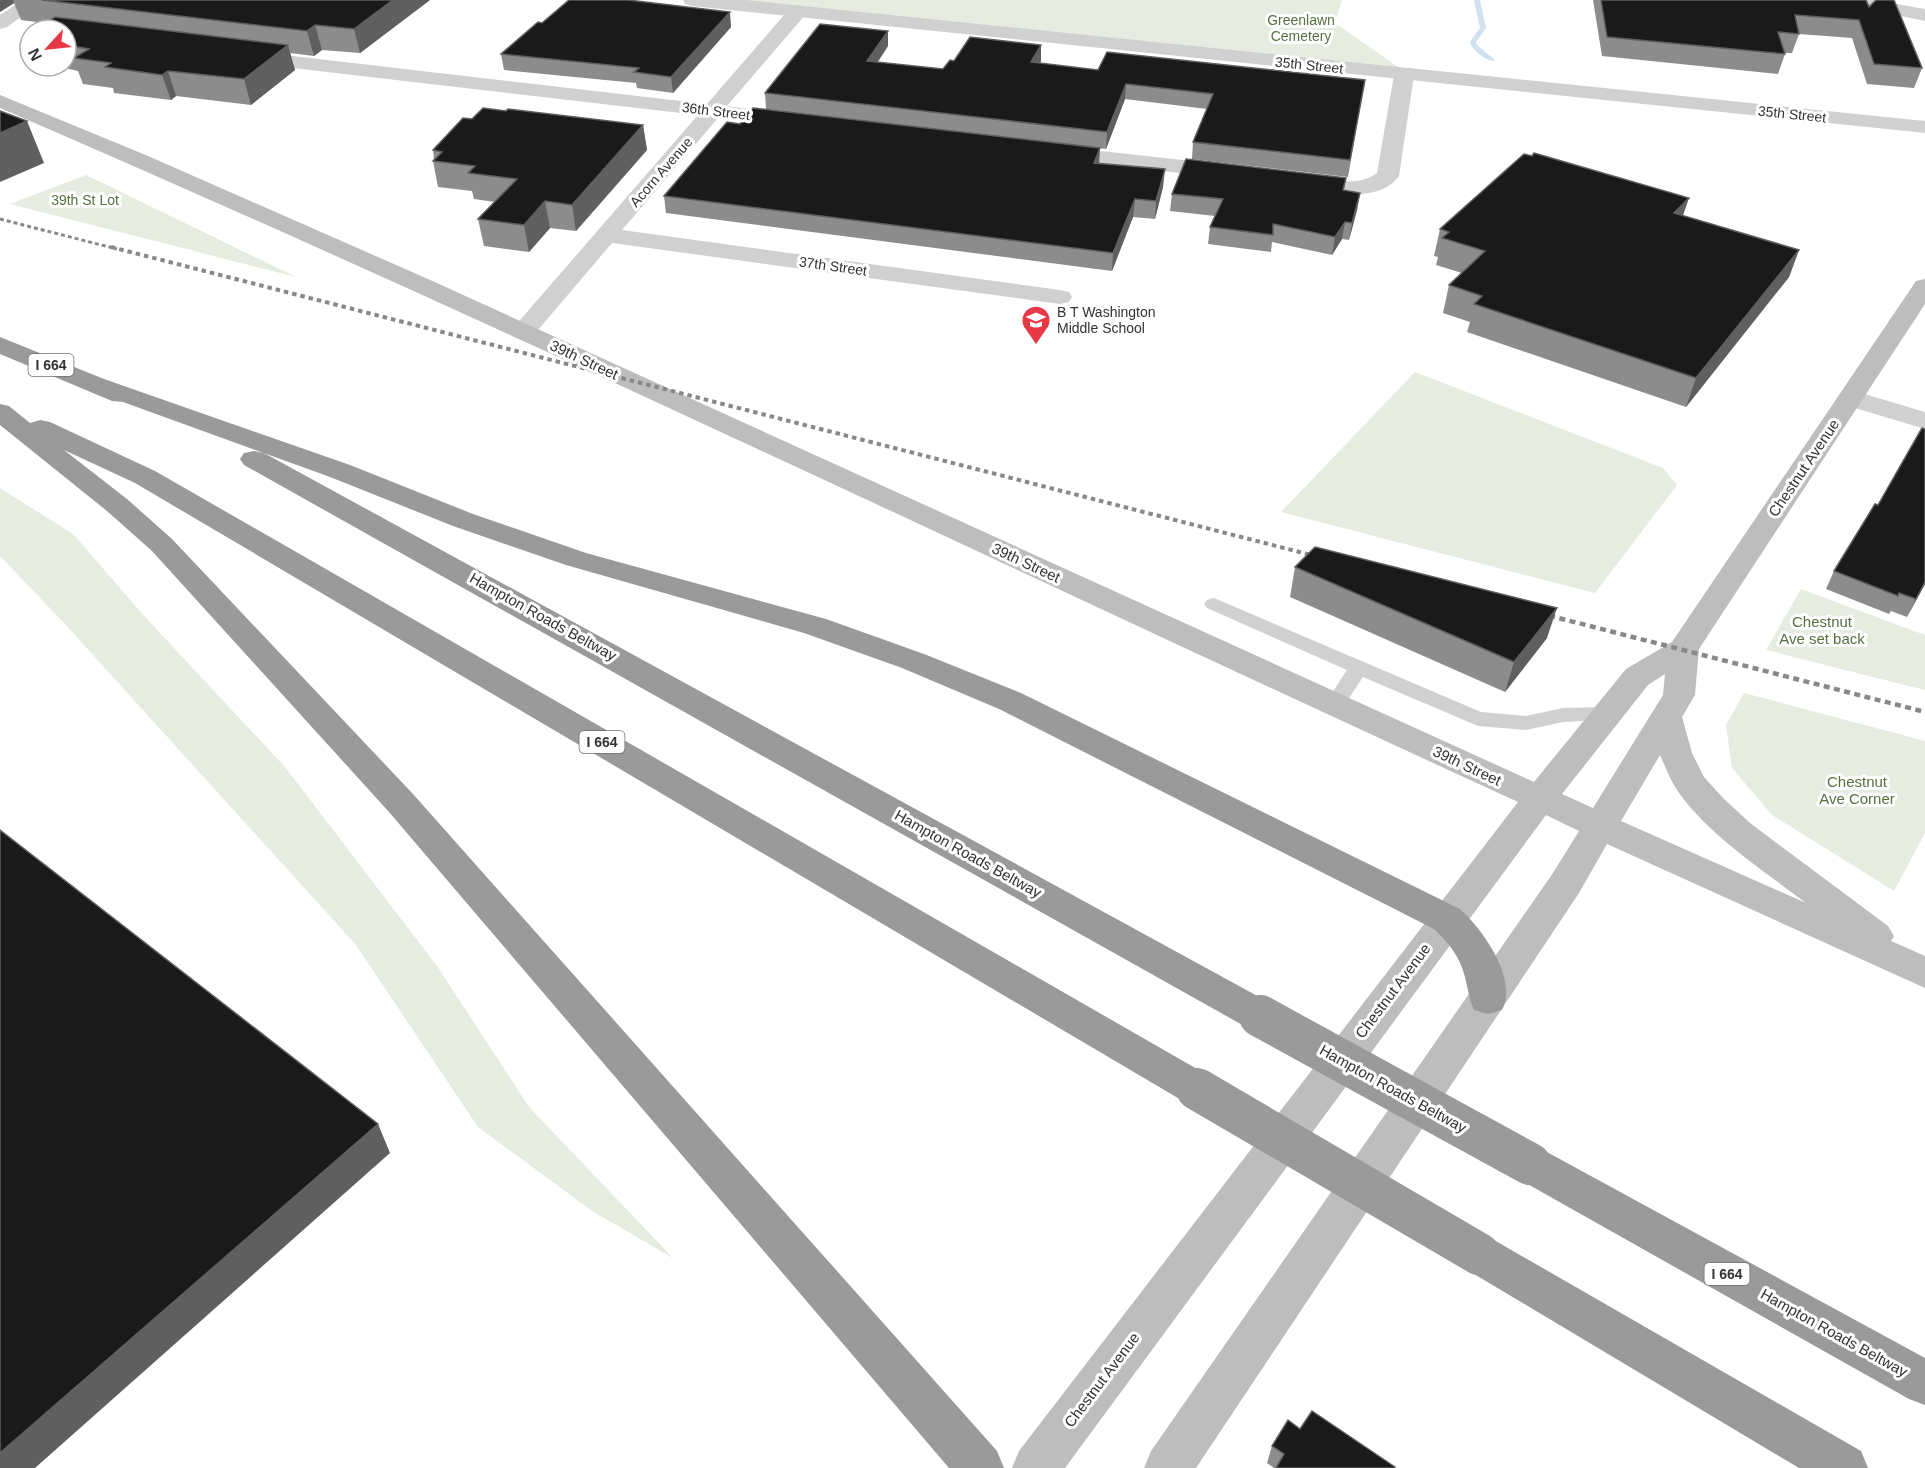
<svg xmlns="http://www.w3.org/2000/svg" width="1925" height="1468" font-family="Helvetica,sans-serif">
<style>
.green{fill:#e6ecdf}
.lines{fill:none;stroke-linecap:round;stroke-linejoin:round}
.stream{fill:#cfe2ee;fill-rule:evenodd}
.service{fill:#d0d0d0;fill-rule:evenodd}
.minor{fill:#d0d0d0;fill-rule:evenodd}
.tertiary{fill:#d0d0d0;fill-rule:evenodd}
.secondary{fill:#bdbdbd;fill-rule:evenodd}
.motorway{fill:#9a9a9a;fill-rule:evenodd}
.rail-far2{stroke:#888;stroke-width:3;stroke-dasharray:4 3;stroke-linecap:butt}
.rail-far1{stroke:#888;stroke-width:4;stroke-dasharray:4.5 4;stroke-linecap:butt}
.rail{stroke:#888;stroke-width:4.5;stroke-dasharray:6 4.5;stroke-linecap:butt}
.motorway-bridge{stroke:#9a9a9a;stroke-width:42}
.wall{fill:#8c8c8c}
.shaded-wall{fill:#5f5f5f}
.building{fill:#1a1a1a;stroke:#5f5f5f;stroke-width:1.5}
.labels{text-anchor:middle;stroke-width:6;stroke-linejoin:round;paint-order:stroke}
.far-park-label{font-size:14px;fill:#56703f;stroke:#fff}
.far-street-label{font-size:14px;fill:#333;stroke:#fff}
.far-poi-label{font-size:14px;fill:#333;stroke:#fff;text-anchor:start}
.shield{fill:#fff;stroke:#707070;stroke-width:1.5}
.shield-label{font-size:14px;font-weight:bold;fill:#333}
.street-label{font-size:15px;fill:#333;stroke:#fff}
.park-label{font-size:15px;fill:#56703f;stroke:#fff}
</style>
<rect width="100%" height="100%" fill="#fff"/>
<g class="green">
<path d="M739,0H1342L1335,23L1398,67Z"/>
<path d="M86,175L296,277L10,204Z"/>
<path d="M1415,372L1663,468L1677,485L1595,593L1281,512Z"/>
<path d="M0,488L73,534L146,618L285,767L437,966L529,1107L673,1258L592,1211L478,1127L356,945L64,623L0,556Z"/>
<path d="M1801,589L1925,635V690L1766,650Z"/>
<path d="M1744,693L1925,741V833L1894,891L1772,815L1732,768L1726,725Z"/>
</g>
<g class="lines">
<path class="stream" d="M1474,0H1480L1486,28L1476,42L1477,45L1494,59V61C1486,61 1472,50 1470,42L1480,28Z"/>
<path class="service" d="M1214,598L1481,712L1526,716L1563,708L1607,707L1614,709L1617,714L1614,719L1563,722L1526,730L1478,726L1363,677L1341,710L1334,712L1327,710L1324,705L1347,670L1207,608L1204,604L1207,600Z"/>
<g class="minor">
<path d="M23,0H45L7,27L0,29V15Z"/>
<path d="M1818,0H1874L1925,9V21L1886,13L1827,6L1820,4Z"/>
<path d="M798,5L805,7L807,11L805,15L727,106L798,116L801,120L798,124L791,126L718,118L622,230L1060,290L1069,292L1072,297L1069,302L1060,304L612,243L532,337L523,340L514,337L510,332L514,327L698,115L249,63L242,61L239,57L242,53L249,51L707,104L791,7Z"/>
<path d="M1404,69L1411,71L1414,75L1399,176C1379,205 1322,193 1293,186L1290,181L1293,176L1301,174C1325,178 1356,189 1377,173L1394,75L1397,71Z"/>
<path d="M1056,146L1228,165L1236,167L1239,172L1236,177L1228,179L1048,157L1045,152L1048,147Z"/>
<path d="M1851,390L1925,412V429L1842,404L1838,398L1842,392Z"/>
</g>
<path class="tertiary" d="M683,0H746L1925,121V133L692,6L685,4Z"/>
<path class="secondary" d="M0,95L148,156L428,279L1534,782L1626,669L1672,642L1916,281L1925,279V304L1699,649L1695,695L1682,717L1692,753L1704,777L1723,798L1750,823L1888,926L1894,936L1891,941L1925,956V988L1607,844L1579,893L1196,1468H1144L1151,1451L1553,873L1579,831L1546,815L1065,1468H1012L1019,1451L1518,802C1012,570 511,328 0,108ZM1665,674L1663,695L1593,808L1562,794L1648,685ZM1660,755C1666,768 1671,782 1679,793C1712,838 1763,870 1806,903L1621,821Z"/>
<g class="motorway">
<path d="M0,337L104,379L350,465L473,514L586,553L826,619L924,654L1021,693L1460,909C1483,930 1518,978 1502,1010L1488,1014L1474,1010C1469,999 1468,989 1465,977C1460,957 1449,943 1434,929L999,709L902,668L804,633L566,565L453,526L330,477L123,402L112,401L0,354Z"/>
<path d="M0,404L9,406L30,423L40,420L50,422L155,471L1211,1077L1217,1089L1211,1101L1197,1106L1183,1101L135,483L64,450L127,499L172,539L413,794L997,1451L1004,1468H949L389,812L152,551L107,511L0,425Z"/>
<path d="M254,451L264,453L1274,1005L1279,1016L1274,1027L1260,1032L1246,1027L244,465L240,459L244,453Z"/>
<path d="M1530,1146L1545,1151L1925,1358V1405L1909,1399L1515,1177L1509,1164L1515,1151Z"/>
<path d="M1479,1234L1494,1240L1861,1451L1868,1468H1799L1464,1268L1457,1254L1464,1240Z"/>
</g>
<path class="rail-far2" d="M0,219L117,249"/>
<path class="rail-far1" d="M111,247L1323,558"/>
<path class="rail" d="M1539,613L1925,712"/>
<g class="motorway-bridge">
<path d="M1260,1016L1530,1164"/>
<path d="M1197,1089L1479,1254"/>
</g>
</g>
<g class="wall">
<path d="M0,0H430L360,53L322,50L314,56L290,53L295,70L251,105L176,96L171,100L114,93L113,88L83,84L78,71L56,66H66V30L45,23L21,20L14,3L0,12Z"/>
<path d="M1593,0H1866L1869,7L1922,68L1914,88L1867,84L1852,38L1799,34L1792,53H1784L1785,54L1778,74L1602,56Z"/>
<path d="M731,27L673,93L637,88L636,83L504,70L501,54Z"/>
<path d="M30,32V53L24,36Z"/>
<path d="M1041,45V61L1039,63L1098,70L1365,80L1348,177L1192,159L1193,142L1207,109L1125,99L1106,149L766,109L765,93L888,46L878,62L943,69L954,61Z"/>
<path d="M472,119L643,125L647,150L576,231L550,228L529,252L484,246L478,219L495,202L474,199L472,191L438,187L433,161L434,159L433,150Z"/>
<path d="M1099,163L1163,187L1155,219L1133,217L1112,271L666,213L664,196Z"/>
<path d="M1346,178L1344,190L1360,193L1357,210L1349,240L1342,239L1332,255L1272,242L1271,252L1208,244L1210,227L1215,216L1170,211L1172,194Z"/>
<path d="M1683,216L1799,250L1789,277L1686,407L1467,332L1470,322L1443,313L1449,285L1462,273L1436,265L1438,257L1434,256L1440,229Z"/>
<path d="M1878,505L1925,584L1907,617L1891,611L1889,614L1826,589L1834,571Z"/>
<path d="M1295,567L1547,638L1505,692L1290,597Z"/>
<path d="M1300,1429L1395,1468H1274L1267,1463L1272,1446Z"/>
</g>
<g class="shaded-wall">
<path d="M0,0H13L14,3L0,12Z"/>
<path d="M393,0H430L360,53L354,29Z"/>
<path d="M730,12L731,27L673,93L671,77Z"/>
<path d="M315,25L322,50L314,56L307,31Z"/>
<path d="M888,31V46L868,76L867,61Z"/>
<path d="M288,45L295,70L251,105L244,79Z"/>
<path d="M1041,45V61L1031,78V62Z"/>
<path d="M168,71L176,96L171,100L162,75Z"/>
<path d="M1126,84L1125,99L1106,149L1107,132Z"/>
<path d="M27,121L44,163L0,182V133Z"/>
<path d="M643,125L647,150L576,231L572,205Z"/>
<path d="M1100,148L1099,166L1094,163Z"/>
<path d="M1165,169L1163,187L1155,219L1156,201Z"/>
<path d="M1360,193L1357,210L1349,240L1352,223Z"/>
<path d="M1689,198L1680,224L1674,213Z"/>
<path d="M1135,199L1133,217L1112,271L1113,253Z"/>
<path d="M545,201L550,228L529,252L524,225Z"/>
<path d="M1345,222L1342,239L1332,255L1335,237Z"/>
<path d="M1799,250L1789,277L1686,407L1696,378Z"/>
<path d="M1925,582V584L1907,617L1916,599Z"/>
<path d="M1557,608L1547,638L1505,692L1514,662Z"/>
<path d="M378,1124L390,1153L35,1468H0V1453Z"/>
</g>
<g class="building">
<path d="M42,0H393L354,29L315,25L307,31Z"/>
<path d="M569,0H628L730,12L671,77L634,72L639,68L501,54L538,22L542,23Z"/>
<path d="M1601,0H1866L1869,7L1876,0H1894L1922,68L1874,64L1859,20L1795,15L1799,34L1778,32L1785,54L1607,37Z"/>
<path d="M55,17L288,45L244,79L168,71L162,75L105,67L111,63L74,58L89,49L66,45V30H34Z"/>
<path d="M820,24L888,31L867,61L943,69L950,60L954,61L970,37L1041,45L1031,62L1098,70L1107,52L1365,80L1350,160L1193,142L1213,94L1126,84L1107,132L765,93Z"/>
<path d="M30,32V37L24,36Z"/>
<path d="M483,108L506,111L508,109L643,125L572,205L545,201L524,225L478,219L517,179L468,173L475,166L433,161L442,152L433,150L463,118L472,119Z"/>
<path d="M753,108L1100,148L1094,163L1165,169L1156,201L1135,199L1113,253L664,196L727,122L740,124Z"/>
<path d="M0,111L27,121L0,133Z"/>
<path d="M1534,153L1689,198L1674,213L1799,250L1696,378L1474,304L1482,296L1449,285L1485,251L1442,238L1449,232L1440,229L1524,154L1532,156Z"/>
<path d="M1186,159L1346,178L1343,190L1360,193L1352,223L1345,222L1335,237L1273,224V235L1210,227L1223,199L1172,194Z"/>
<path d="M1922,428L1925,429V582L1916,599L1899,593L1898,596L1834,571L1875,504L1878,505Z"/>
<path d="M1315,547L1557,608L1514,662L1295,567Z"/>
<path d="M0,830L378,1124L0,1453Z"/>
<path d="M1312,1411L1395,1467L1394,1468H1276L1284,1454L1272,1446L1288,1420L1300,1429Z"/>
</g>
<defs>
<g id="school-pin" transform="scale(1.5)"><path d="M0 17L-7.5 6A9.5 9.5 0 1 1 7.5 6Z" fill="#e63946" stroke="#fff"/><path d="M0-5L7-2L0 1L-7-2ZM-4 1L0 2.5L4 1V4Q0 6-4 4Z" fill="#fff"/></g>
</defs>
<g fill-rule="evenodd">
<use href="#school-pin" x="1036" y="320"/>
</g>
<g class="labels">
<g class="far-park-label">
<text x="1301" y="25">Greenlawn<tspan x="1301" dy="16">Cemetery</tspan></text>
<text x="85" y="205">39th St Lot</text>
</g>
<g class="far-street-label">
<text transform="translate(1309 65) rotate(6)" y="5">35th Street</text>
<text transform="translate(716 111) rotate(7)" y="5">36th Street</text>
<text transform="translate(1792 114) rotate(6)" y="5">35th Street</text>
<text transform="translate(661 172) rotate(-49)" y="5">Acorn Avenue</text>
<text transform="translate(833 266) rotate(8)" y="5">37th Street</text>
</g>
<g class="far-poi-label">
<text x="1057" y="317">B T Washington<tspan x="1057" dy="16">Middle School</tspan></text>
</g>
<g class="shield">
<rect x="28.5" y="354" width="45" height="22" rx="4.5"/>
<rect x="579.5" y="731" width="45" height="22" rx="4.5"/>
<rect x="1704.5" y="1263" width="45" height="22" rx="4.5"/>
</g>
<g class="shield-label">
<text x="51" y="370">I 664</text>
<text x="602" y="747">I 664</text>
<text x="1727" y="1279">I 664</text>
</g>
<g class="street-label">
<text transform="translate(584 360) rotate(25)" y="5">39th Street</text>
<text transform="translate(1804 468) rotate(-56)" y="5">Chestnut Avenue</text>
<text transform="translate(1026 563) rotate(25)" y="5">39th Street</text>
<text transform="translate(543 617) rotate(29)" y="5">Hampton Roads Beltway</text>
<text transform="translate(1467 766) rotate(25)" y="5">39th Street</text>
<text transform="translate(968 854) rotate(29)" y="5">Hampton Roads Beltway</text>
<text transform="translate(1393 991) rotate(-53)" y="5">Chestnut Avenue</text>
<text transform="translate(1393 1089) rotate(29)" y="5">Hampton Roads Beltway</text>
<text transform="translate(1834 1333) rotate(29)" y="5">Hampton Roads Beltway</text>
<text transform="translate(1102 1380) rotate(-53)" y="5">Chestnut Avenue</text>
</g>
<g class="park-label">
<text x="1822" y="627">Chestnut<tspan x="1822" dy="17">Ave set back</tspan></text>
<text x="1857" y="787">Chestnut<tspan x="1857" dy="17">Ave Corner</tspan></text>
</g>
</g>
<g transform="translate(48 48) rotate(243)"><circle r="28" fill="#ffffff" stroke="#adadad" stroke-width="1.5"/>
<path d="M0-4.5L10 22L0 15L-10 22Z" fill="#e63946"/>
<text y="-9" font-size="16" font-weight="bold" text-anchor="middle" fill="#333333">N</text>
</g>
</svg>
